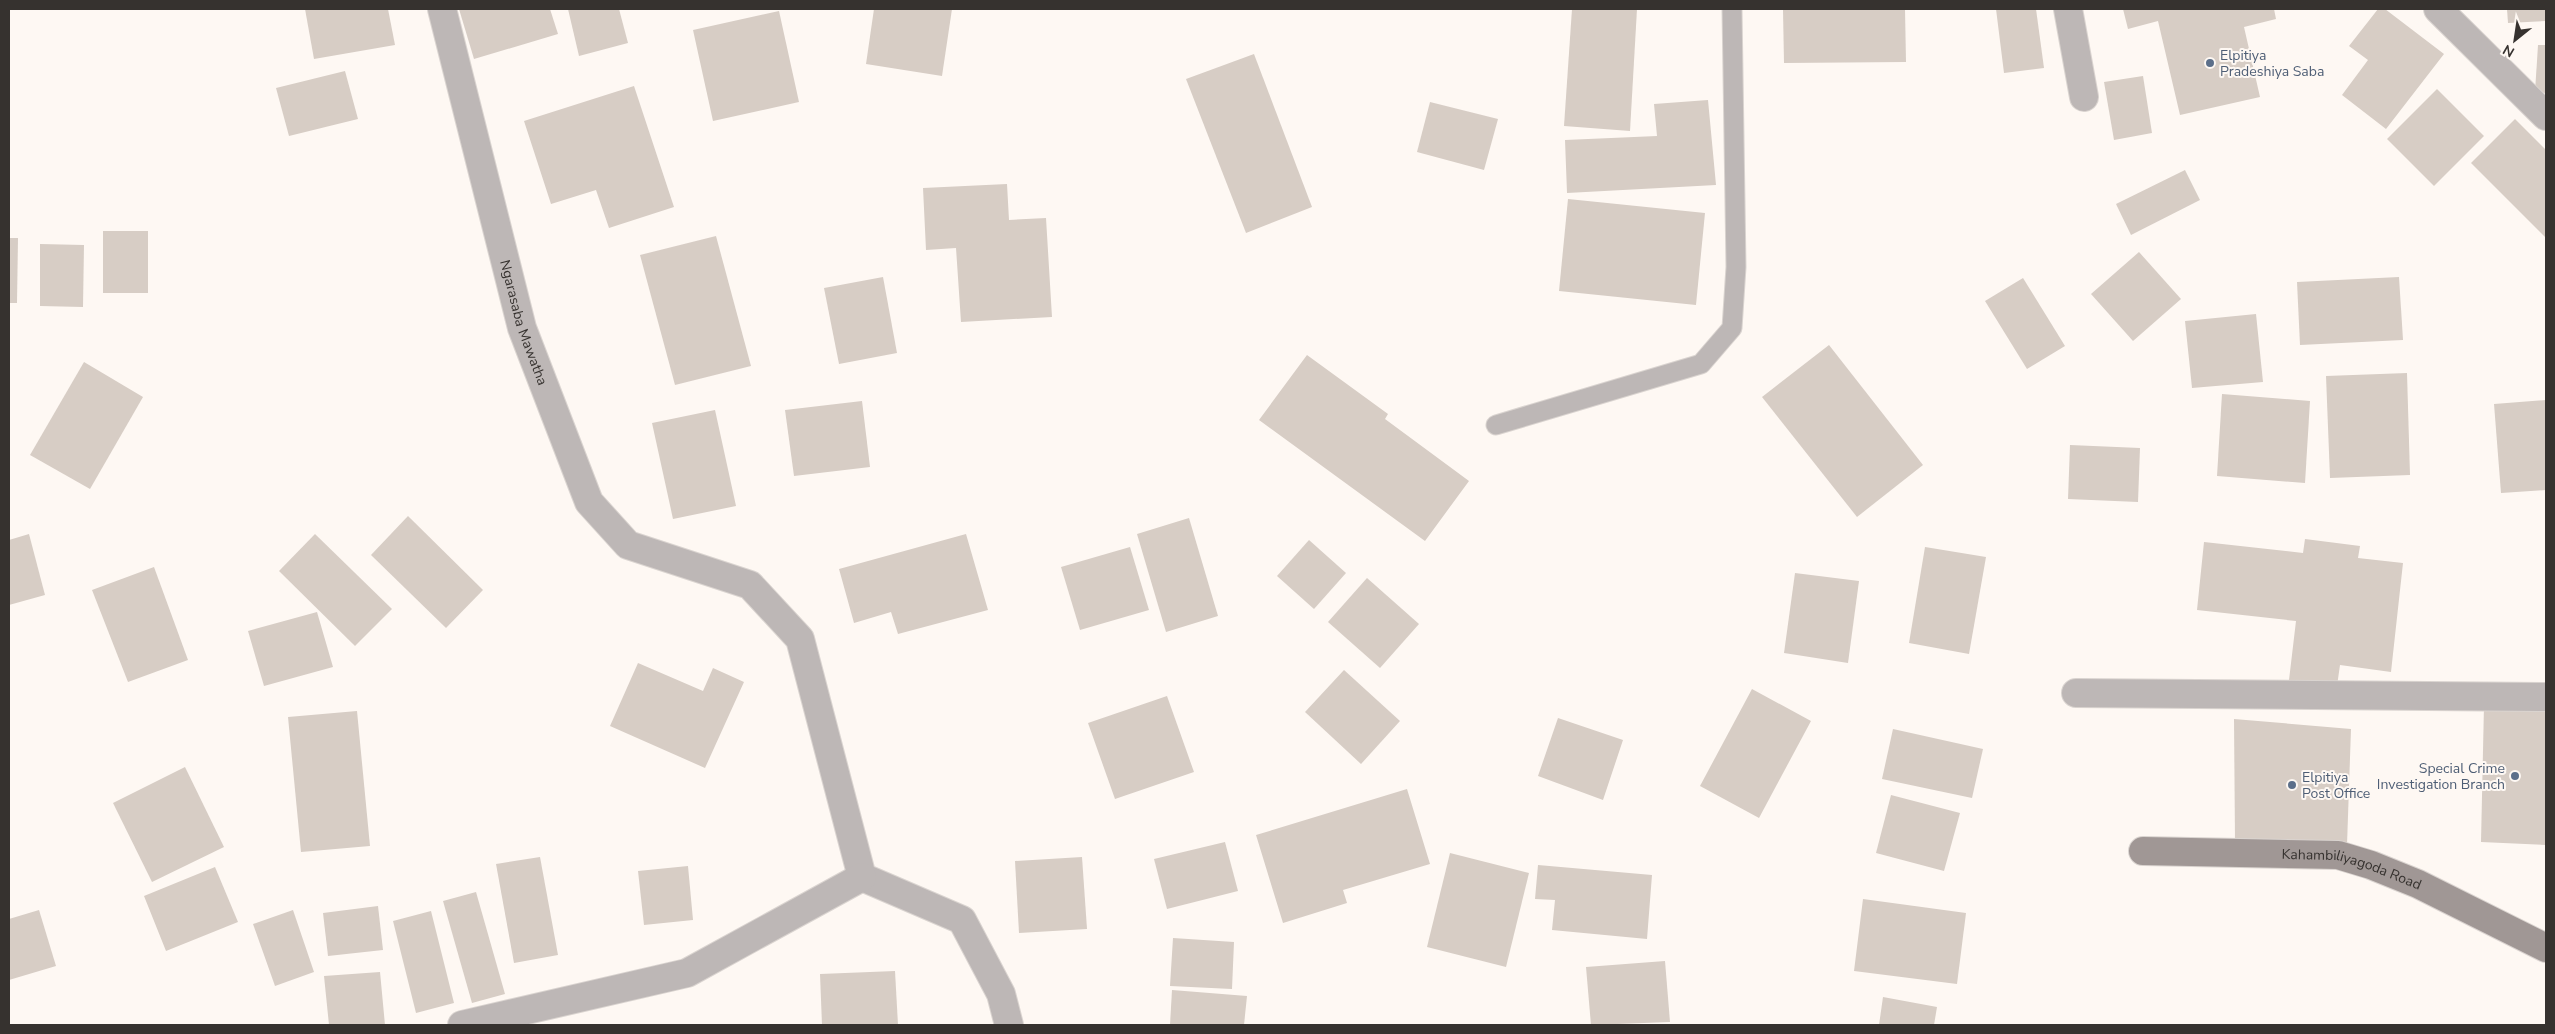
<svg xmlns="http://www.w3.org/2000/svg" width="2555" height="1034" font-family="'Nunito Sans',sans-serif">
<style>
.building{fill:#d7cdc5}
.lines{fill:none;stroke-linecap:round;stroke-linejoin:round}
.service-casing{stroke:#dad4d0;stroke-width:21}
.minor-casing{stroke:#dad4d0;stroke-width:30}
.secondary-casing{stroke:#dad4d0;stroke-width:30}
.service{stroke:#bdb7b6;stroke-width:19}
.minor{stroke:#bdb7b6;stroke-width:28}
.secondary{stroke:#a09795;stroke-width:28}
.service-dot{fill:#5c6f8a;stroke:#fef8f3;stroke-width:2}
.labels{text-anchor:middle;stroke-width:4;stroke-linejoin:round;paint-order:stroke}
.service-label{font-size:14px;fill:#4e5e75;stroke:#fef8f3;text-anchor:start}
.street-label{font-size:14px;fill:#36322f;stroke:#fef8f3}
</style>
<rect width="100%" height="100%" fill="#fef8f3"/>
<g class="building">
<path d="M305,9H388L395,45L314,59Z"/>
<path d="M459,9H550L558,34L474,59Z"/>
<path d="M568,9H619L628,43L579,56Z"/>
<path d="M874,9H952L942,76L866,64Z"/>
<path d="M1572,9H1637L1630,131L1564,126Z"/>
<path d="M1892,9H1905L1906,62L1784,63L1783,10Z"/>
<path d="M1996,9H2036L2044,68L2004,73Z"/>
<path d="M2123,9H2274L2276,19L2244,27L2260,97L2180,115L2158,21L2128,29Z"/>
<path d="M2378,9H2385L2444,54L2386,129L2342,95L2368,60L2349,46Z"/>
<path d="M2507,9H2546V21L2508,23Z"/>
<path d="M779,11L799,102L713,121L693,30Z"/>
<path d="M2538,45H2546V93L2535,92Z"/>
<path d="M1254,54L1312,207L1246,233L1186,79Z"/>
<path d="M345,71L358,119L289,136L276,88Z"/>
<path d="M2143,76L2152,133L2114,140L2104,82Z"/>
<path d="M634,86L674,207L609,228L596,190L551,204L524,121Z"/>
<path d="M2437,89L2484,136L2434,186L2387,139Z"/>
<path d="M1708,100L1716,185L1567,193L1565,140L1657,136L1654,104Z"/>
<path d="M1430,102L1498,119L1484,170L1417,152Z"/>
<path d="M2515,119L2546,150V238L2471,163Z"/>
<path d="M2185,170L2200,200L2131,235L2116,204Z"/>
<path d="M1007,184L1009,220L1046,218L1052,317L961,322L956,248L926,250L923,188Z"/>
<path d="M1568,199L1705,213L1696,305L1559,291Z"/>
<rect x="103" y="231" width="45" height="62"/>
<path d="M716,236L751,366L675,385L640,255Z"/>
<path d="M9,238H18L17,303H9Z"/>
<path d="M40,244L84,245L83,307L40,306Z"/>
<path d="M2139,252L2181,299L2133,341L2091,294Z"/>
<path d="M883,277L897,353L839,364L824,288Z"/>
<path d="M2399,277L2403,340L2300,345L2297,282Z"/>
<path d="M2023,278L2065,346L2027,369L1985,301Z"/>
<path d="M2256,314L2263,382L2192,388L2185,321Z"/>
<path d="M1829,345L1923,465L1857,517L1762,397Z"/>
<path d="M1307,355L1388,414L1385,419L1469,481L1425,541L1259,420Z"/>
<path d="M84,362L143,397L90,489L30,455Z"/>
<path d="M2407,373L2410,475L2330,478L2326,376Z"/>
<path d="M2222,394L2310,401L2305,483L2217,476Z"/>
<path d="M2546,400V490L2501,493L2494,404Z"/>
<path d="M862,401L870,467L794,476L785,410Z"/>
<path d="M715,410L736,506L673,519L652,423Z"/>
<path d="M2070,445L2140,448L2138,502L2068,499Z"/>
<path d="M408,516L483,590L446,628L371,555Z"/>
<path d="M1189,518L1218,616L1166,632L1137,534Z"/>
<path d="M29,534L45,595L9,605V540Z"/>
<path d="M315,534L392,609L355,646L279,571Z"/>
<path d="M966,534L988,610L898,634L891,612L854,623L839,569Z"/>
<path d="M2305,539L2360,546L2358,558L2403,563L2391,672L2340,665L2337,686L2289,680L2296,621L2197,610L2204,542L2303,553Z"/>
<path d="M1309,540L1346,573L1314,609L1277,576Z"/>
<path d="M1130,547L1149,610L1080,630L1061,567Z"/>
<path d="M1925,547L1986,557L1969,654L1909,643Z"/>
<path d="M154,567L188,660L128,682L92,590Z"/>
<path d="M1795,573L1859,581L1848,663L1784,653Z"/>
<path d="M1367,578L1419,624L1380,668L1328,622Z"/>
<path d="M317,612L333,667L264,686L248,631Z"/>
<path d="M638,663L703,691L713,668L744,682L705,768L610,726Z"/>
<path d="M1344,670L1400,721L1361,764L1305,712Z"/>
<path d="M1752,689L1811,721L1759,818L1700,786Z"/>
<path d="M1167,696L1194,772L1115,799L1088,723Z"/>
<path d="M2484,705L2546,710V845L2481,842Z"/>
<path d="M357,711L370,846L301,852L288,717Z"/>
<path d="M1558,718L1623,740L1603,800L1538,776Z"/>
<path d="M2234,719L2351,729L2347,845L2235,841Z"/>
<path d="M1893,729L1983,749L1972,798L1882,779Z"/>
<path d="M185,767L224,847L152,882L113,803Z"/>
<path d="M1407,789L1430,864L1343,890L1347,903L1283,923L1256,835Z"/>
<path d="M1891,795L1960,813L1944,871L1876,853Z"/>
<path d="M1225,842L1238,891L1167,909L1154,859Z"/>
<path d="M1450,853L1529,873L1506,967L1427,947Z"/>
<path d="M540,857L558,955L514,963L496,864Z"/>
<path d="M1082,857L1087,929L1019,933L1015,861Z"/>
<path d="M1538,865L1652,875L1647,939L1552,930L1555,900L1535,899Z"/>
<path d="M688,866L693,920L644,925L638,871Z"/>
<path d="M215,867L238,922L166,951L144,896Z"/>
<path d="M476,892L505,994L472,1003L443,901Z"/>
<path d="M1863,899L1966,913L1957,984L1854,971Z"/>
<path d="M378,906L383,950L328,956L323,913Z"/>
<path d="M39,910L56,966L9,980V919Z"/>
<path d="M293,910L314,972L275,986L253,924Z"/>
<path d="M431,911L454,1003L416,1013L393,921Z"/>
<path d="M1173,938L1234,942L1232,989L1170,986Z"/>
<path d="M1665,961L1670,1022L1591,1025L1586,967Z"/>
<path d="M895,971L898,1025H822L820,974Z"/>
<path d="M380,972L385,1025H329L324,976Z"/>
<path d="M1172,990L1247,996L1244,1025H1170Z"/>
<path d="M1883,997L1937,1007L1934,1025H1879Z"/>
</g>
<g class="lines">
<g class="service-casing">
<path id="service" d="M1496,425L1701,364L1732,328L1736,267L1732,9"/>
</g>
<g class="minor-casing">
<g id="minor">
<path id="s1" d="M442,9L522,328L589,502L628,545L750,585L800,639L862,877L962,920L1001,994L1009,1025"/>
<path d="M2068,9L2084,97"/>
<path d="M2438,9L2546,116"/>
<path d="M2076,693L2546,697"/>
<path d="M462,1025L687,973L862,877"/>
</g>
</g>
<g class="secondary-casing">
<g id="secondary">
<path id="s2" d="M2143,851L2338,855L2371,865L2418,884L2546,948"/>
</g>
</g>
<use href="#service" class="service"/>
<use href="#minor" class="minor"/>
<use href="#secondary" class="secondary"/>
</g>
<g class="service-dot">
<circle cx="2210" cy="63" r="5"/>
<circle cx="2515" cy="776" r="5"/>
<circle cx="2292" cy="785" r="5"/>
</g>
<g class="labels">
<g class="service-label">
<text x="2220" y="60">Elpitiya<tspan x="2220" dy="16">Pradeshiya Saba</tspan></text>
<text x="2505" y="773" text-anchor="end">Special Crime<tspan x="2505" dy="16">Investigation Branch</tspan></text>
<text x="2302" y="782">Elpitiya<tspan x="2302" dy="16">Post Office</tspan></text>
</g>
<g class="street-label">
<text dy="5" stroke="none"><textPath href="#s1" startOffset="324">Ngarasaba Mawatha</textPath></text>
<text dy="5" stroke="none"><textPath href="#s2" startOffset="211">Kahambiliyagoda Road</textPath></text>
</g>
</g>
<rect width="2555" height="1034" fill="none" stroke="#36322f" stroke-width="20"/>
<g transform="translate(2515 40) rotate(210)" stroke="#fef8f3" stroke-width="4" paint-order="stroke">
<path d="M0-4L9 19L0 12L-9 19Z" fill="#36322f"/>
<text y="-8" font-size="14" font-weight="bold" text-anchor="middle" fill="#36322f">N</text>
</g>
</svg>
